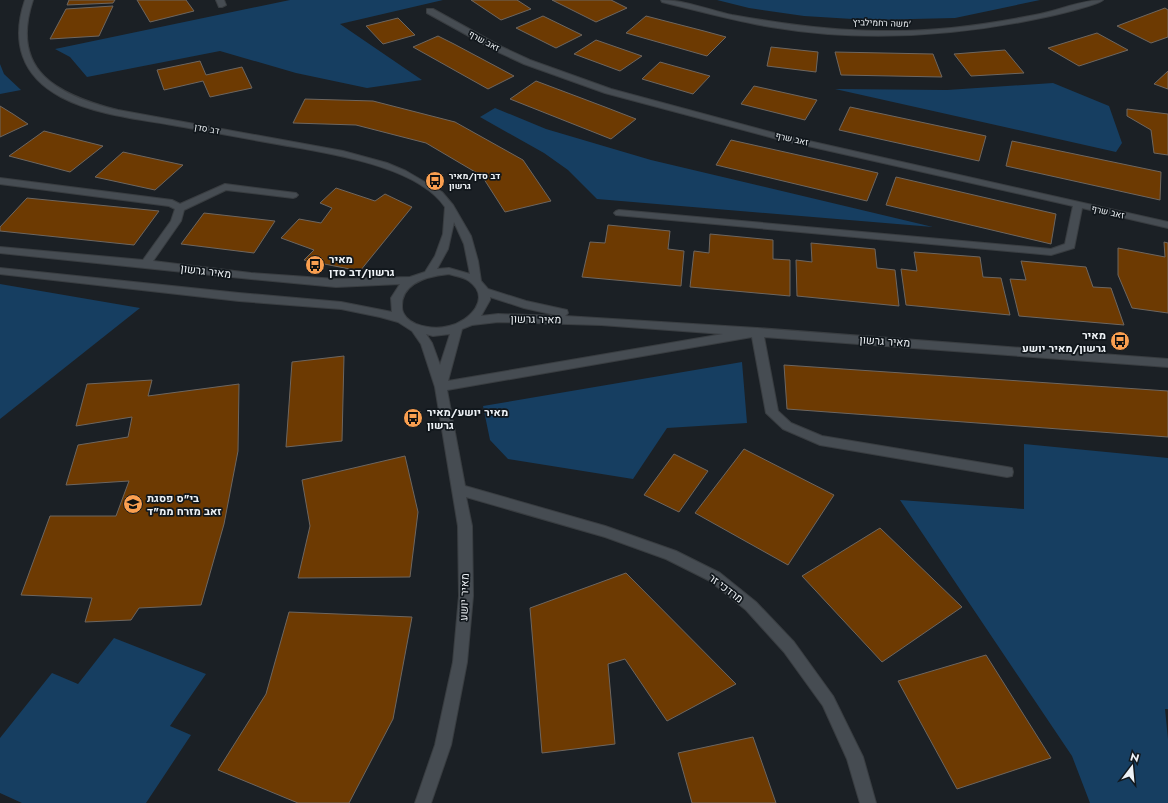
<svg xmlns="http://www.w3.org/2000/svg" width="1168" height="803" font-family="Jost,Heebo,sans-serif">
<style>
.green{fill:#163e61}
.building{fill:#6d3a02;stroke:#6d6660}
.lines{fill:none;stroke-linecap:round;stroke-linejoin:round}
.minor-casing{stroke:#393d41;stroke-width:2}
.minor{fill:#464c52;fill-rule:evenodd}
.labels{text-anchor:middle;stroke-width:3.5;stroke-linejoin:round;paint-order:stroke}
.far-street-label{font-size:9px;fill:#eef2f6;stroke:#11171c}
.far-poi-label{font-size:9px;font-weight:bold;fill:#eef2f6;stroke:#11171c;text-anchor:start}
.poi-label{font-size:11px;font-weight:bold;fill:#eef2f6;stroke:#11171c;text-anchor:start}
.street-label{font-size:11px;fill:#eef2f6;stroke:#11171c}
</style>
<rect width="100%" height="100%" fill="#1b2025"/>
<g class="green">
<path d="M290,0H443L340,24L422,80L367,88L296,73L220,51L87,77L70,57L55,49Z"/>
<path d="M717,0H1040L955,18L869,20L804,16L749,8Z"/>
<path d="M0,64L4,74L21,90L0,94Z"/>
<path d="M1053,83L1109,106L1122,143L1116,152L835,89L947,90Z"/>
<path d="M495,108L546,129L651,160L933,227L597,199L568,170L544,153L480,117Z"/>
<path d="M0,284L140,308L0,419Z"/>
<path d="M742,362L747,423L667,428L633,479L508,459L490,440L483,406Z"/>
<path d="M1024,444L1168,458V709H1165L1168,739V803H1090L1072,756L900,500L1024,509Z"/>
<path d="M114,638L206,674L170,726L191,735L146,803H22L0,793V738L52,673L78,684Z"/>
</g>
<g class="building">
<path d="M69,0H115L113,3L67,5Z"/>
<path d="M137,0H186L194,11L150,22Z"/>
<path d="M471,0H517L531,9L501,20Z"/>
<path d="M552,0H611L627,8L596,22Z"/>
<path d="M113,6L99,36L50,39L66,9Z"/>
<path d="M1165,8L1168,10V37L1151,43L1117,26Z"/>
<path d="M543,16L582,35L556,48L516,28Z"/>
<path d="M646,16L704,31L726,37L707,56L626,33Z"/>
<path d="M398,18L415,35L383,44L366,26Z"/>
<path d="M1097,33L1128,50L1079,66L1048,48Z"/>
<path d="M438,36L454,44L514,76L488,89L413,47Z"/>
<path d="M596,40L642,56L620,71L574,54Z"/>
<path d="M771,47L818,52L816,72L767,66Z"/>
<path d="M1005,50L1024,73L971,76L954,54Z"/>
<path d="M835,52L933,54L942,77L841,75Z"/>
<path d="M200,61L206,75L242,67L252,88L210,97L203,81L164,90L157,70Z"/>
<path d="M660,62L710,76L693,94L642,79Z"/>
<path d="M1168,71V89L1154,84Z"/>
<path d="M536,81L605,107L636,119L611,139L510,99Z"/>
<path d="M754,86L817,100L805,120L741,104Z"/>
<path d="M305,99L373,101L455,122L523,160L551,201L505,212L482,176L426,143L356,125L293,123Z"/>
<path d="M0,106L13,114L28,124L0,137Z"/>
<path d="M850,107L986,136L979,161L839,130Z"/>
<path d="M1127,109L1168,114V155L1154,153L1151,130L1127,116Z"/>
<path d="M44,131L79,140L103,146L70,172L9,156Z"/>
<path d="M731,140L834,163L878,173L867,201L716,165Z"/>
<path d="M1012,141L1161,172L1160,200L1006,166Z"/>
<path d="M123,152L155,159L183,165L155,190L95,177Z"/>
<path d="M896,177L1056,214L1051,244L886,205Z"/>
<path d="M336,188L375,201L385,194L412,207L360,271L304,260L314,250L281,238L299,219L321,223L332,208L320,203Z"/>
<path d="M27,198L159,211L134,245L0,231V227Z"/>
<path d="M204,213L275,221L254,253L181,244Z"/>
<path d="M608,225L670,231L668,249L684,251L681,286L582,277L590,242L605,243Z"/>
<path d="M710,234L773,240V259L790,260V296L690,287L694,251L709,253Z"/>
<path d="M1164,242L1168,243V313L1132,308L1118,275V248L1165,257Z"/>
<path d="M811,243L875,249L877,268L895,270L899,306L797,296L796,260L812,262Z"/>
<path d="M914,252L980,257L983,277L1001,278L1010,315L906,305L901,269L917,271Z"/>
<path d="M1021,261L1086,267L1093,287L1111,288L1124,325L1019,316L1010,279L1026,280Z"/>
<path d="M344,356L342,441L286,447L292,362Z"/>
<path d="M784,365L1168,391V437L787,409Z"/>
<path d="M152,380L148,396L239,384L238,451L224,524L201,605L139,608L131,620L85,622L92,598L21,595L50,516H116L129,481L66,485L78,445L128,437L132,417L76,426L87,384Z"/>
<path d="M744,449L834,495L788,565L695,513Z"/>
<path d="M674,454L708,471L679,512L644,495Z"/>
<path d="M405,456L418,512L410,577L298,578L310,526L302,480Z"/>
<path d="M880,528L962,607L882,662L802,576Z"/>
<path d="M626,573L736,684L667,721L625,659L608,664L615,744L542,753L530,608Z"/>
<path d="M289,612L412,617L393,719L349,803H298L218,770L266,694Z"/>
<path d="M986,655L1051,758L957,789L898,681Z"/>
<path d="M753,737L776,803H692L678,753Z"/>
</g>
<g class="lines">
<g class="minor-casing">
<g id="minor">
<path d="M25,0H33C9,72 59,95 118,110L343,151L387,163L406,171L442,192L453,205L471,236L478,261L481,281L488,289L526,301L567,310L568,313L565,316L757,328L1168,359V367L764,337L778,411L791,423L822,436L1007,467L1012,468L1013,472L1012,476L1007,477L820,445L783,429L766,413L752,337L447,390L465,486L605,526L676,551L720,573L756,602L794,642L833,696L863,757L876,803H860L847,759L823,706L784,652L746,610L710,581L666,559L605,537L466,497L472,526L473,596L467,662L451,745L431,803H415L435,745L453,662L459,596L458,526L435,387L421,344L412,331L398,322L380,317L341,309L239,301L0,274V268L239,293L341,302L392,312L391,298L400,284L336,287L251,279L0,253V247L143,260L171,221L175,209L169,206L0,184V178L172,200L180,204L225,184L296,193L298,195L296,197L293,198L226,190L184,210L181,221L153,261L251,273L336,279L410,277L425,272L435,256L443,234L445,207C419,168 338,155 294,147C253,140 213,132 172,125C137,119 93,114 61,97C21,76 11,41 25,0ZM454,222L464,244L470,274L449,268L437,269L448,249ZM449,274C455,276 464,277 469,281C492,298 470,321 449,326C439,329 427,328 416,324C409,321 402,315 402,307C401,282 429,276 449,274ZM490,297L524,308L560,316L498,314L481,316L490,300ZM498,322L601,325L723,334L448,381L462,329L472,325ZM426,334L433,336L450,334L440,365L432,343Z"/>
<path d="M216,0H224L226,5L222,7H219Z"/>
<path d="M661,0C685,0 709,10 732,15C782,24 832,31 882,31C934,32 985,25 1035,15C1058,11 1080,0 1103,0C1096,6 1047,17 1036,19C949,37 860,42 771,27C735,21 699,11 662,2Z"/>
<path d="M427,9H433L502,47L530,60L611,89L778,134L1168,222V228L1082,208L1074,248L1051,255L616,215L614,213L616,211L619,210L1051,249L1065,244L1073,206L777,139L605,93L524,64L496,51L427,13Z"/>
</g>
</g>
<use href="#minor" class="minor"/>
</g>
<defs>
<g id="bus-disc" transform="scale(1)"><circle r="9.5" fill="#fa9f50" stroke="#11171c"/><path d="M-5-6H5V4H4V6H2V4H-2V6H-4V4H-5ZM-3.5-4V0h7V-4ZM-3.5 1.2v1.5H-2V1.2ZM2 1.2v1.5H3.5V1.2Z" fill="#111"/></g>
<g id="school-disc" transform="scale(1)"><circle r="9.5" fill="#fa9f50" stroke="#11171c"/><path d="M0-5L7-2L0 1L-7-2ZM-4 1L0 2.5L4 1V4Q0 6-4 4Z" fill="#111"/></g>
</defs>
<g fill-rule="evenodd">
<use href="#bus-disc" x="435" y="181"/>
<use href="#bus-disc" x="315" y="265"/>
<use href="#bus-disc" x="1120" y="341"/>
<use href="#bus-disc" x="413" y="418"/>
<use href="#school-disc" x="133" y="504"/>
</g>
<g class="labels">
<g class="far-street-label">
<text transform="translate(882 23) rotate(2)" y="3">משה רחמילביץ'</text>
<text transform="translate(484 41) rotate(28)" y="3">זאב שרף</text>
<text transform="translate(207 129) rotate(10)" y="3">דב סדן</text>
<text transform="translate(792 139) rotate(13)" y="3">זאב שרף</text>
<text transform="translate(1108 212) rotate(13)" y="3">זאב שרף</text>
</g>
<g class="far-poi-label">
<text x="449" y="179">דב סדן/מאיר<tspan x="449" dy="10">גרשון</tspan></text>
</g>
<g class="poi-label">
<text x="329" y="263">מאיר<tspan x="329" dy="13">גרשון/דב סדן</tspan></text>
<text x="1106" y="339" text-anchor="end">מאיר<tspan x="1106" dy="13">גרשון/מאיר יושע</tspan></text>
<text x="427" y="416">מאיר יושע/מאיר<tspan x="427" dy="13">גרשון</tspan></text>
<text x="147" y="502">בי"ס פסגת<tspan x="147" dy="13">זאב מזרח ממ"ד</tspan></text>
</g>
<g class="street-label">
<text transform="translate(206 271) rotate(7)" y="4">מאיר גרשון</text>
<text transform="translate(536 319) rotate(1)" y="4">מאיר גרשון</text>
<text transform="translate(885 341) rotate(4)" y="4">מאיר גרשון</text>
<text transform="translate(726 588) rotate(37)" y="4">מרדכי זר</text>
<text transform="translate(464 597) rotate(-88)" y="4">מאיר יושע</text>
</g>
</g>
<g transform="translate(1132 767) rotate(16)" stroke="#11171c" stroke-width="3" paint-order="stroke">
<path d="M0-3L7 15L0 10L-7 15Z" fill="#eef2f6"/>
<text y="-6" font-size="11" font-weight="bold" text-anchor="middle" fill="#eef2f6">N</text>
</g>
</svg>
